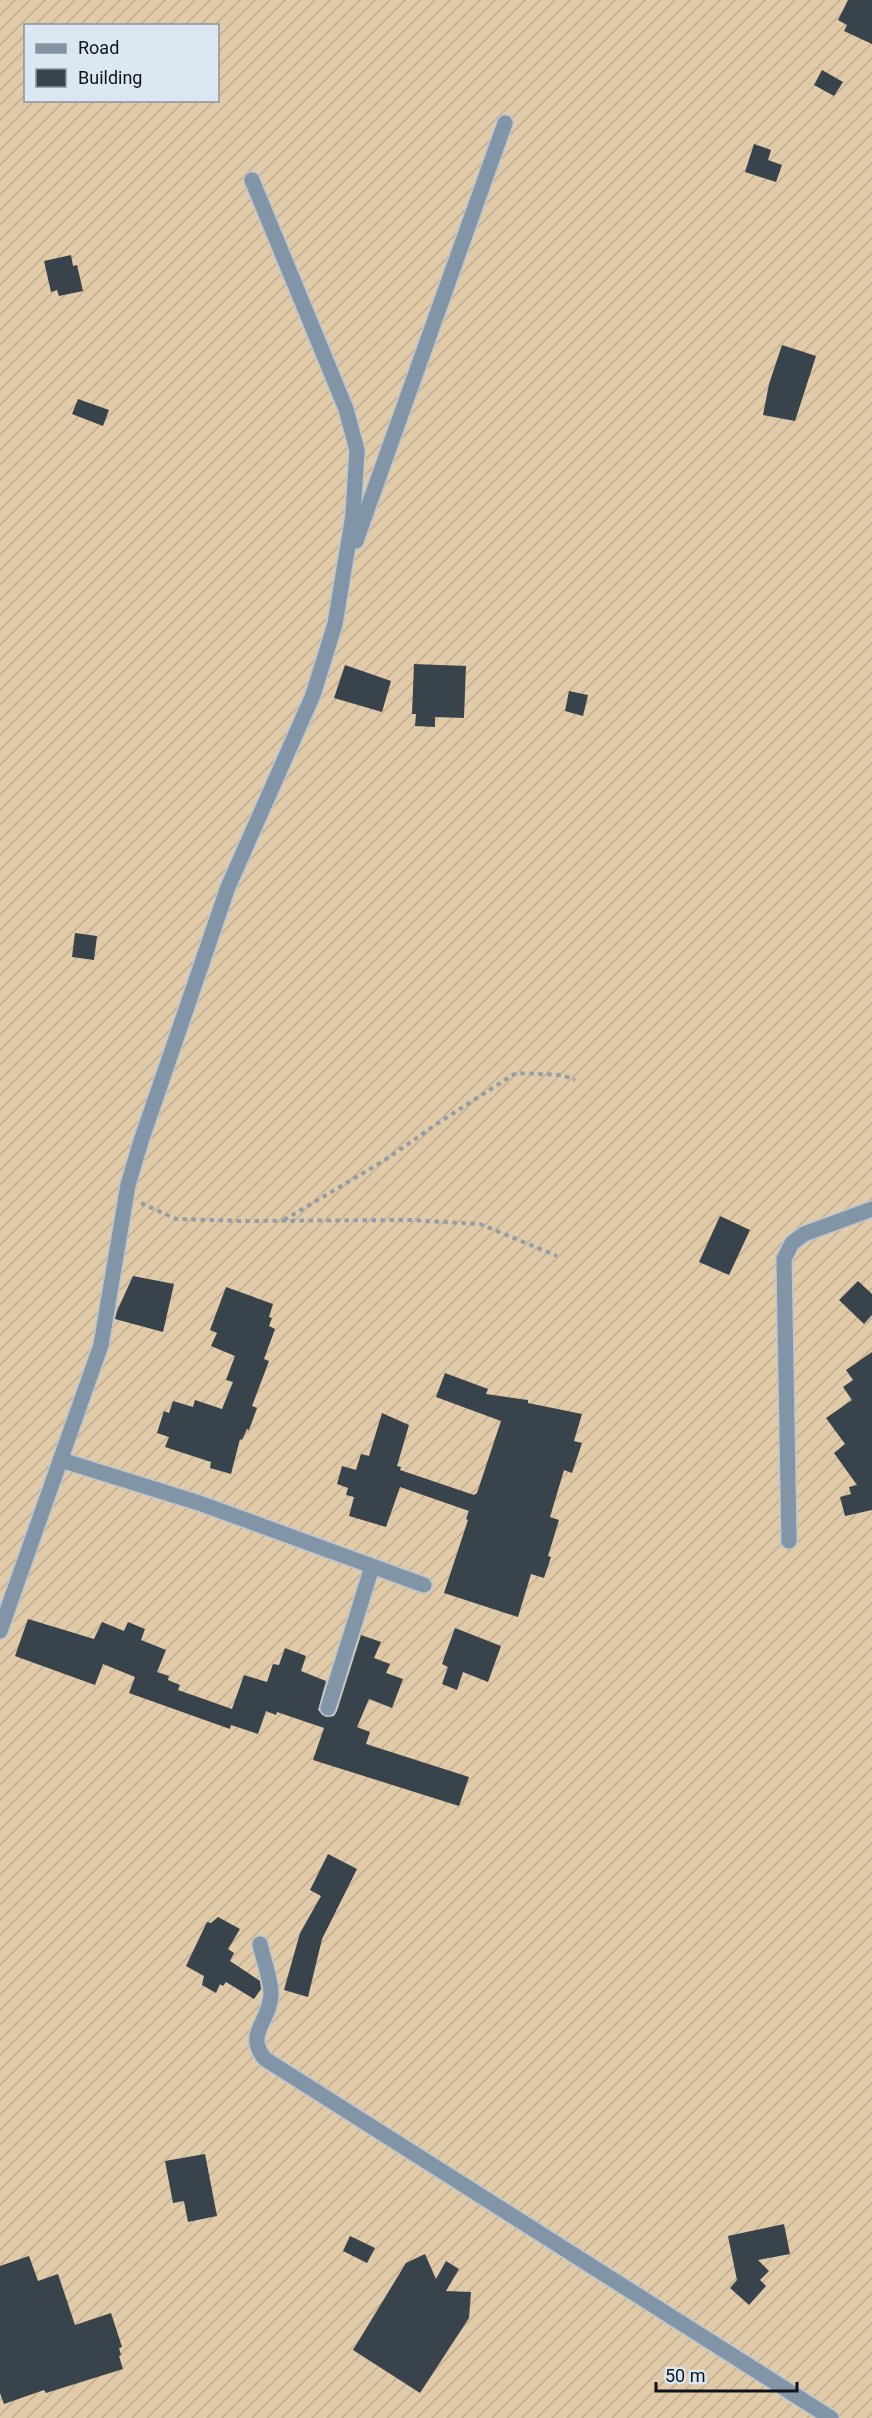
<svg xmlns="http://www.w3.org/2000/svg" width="872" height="2418" font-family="Roboto,sans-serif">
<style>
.garden{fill:url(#garden-furrows);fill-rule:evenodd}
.building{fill:#38434c}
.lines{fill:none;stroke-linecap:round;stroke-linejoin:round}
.street-casing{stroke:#bbc6d1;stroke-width:18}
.path{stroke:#939da6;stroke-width:4;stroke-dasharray:4.5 4.5;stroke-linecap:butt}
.street{stroke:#8295a6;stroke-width:15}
</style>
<defs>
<pattern id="garden-furrows" width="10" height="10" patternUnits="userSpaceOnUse" patternTransform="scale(1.5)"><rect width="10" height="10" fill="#e1caa8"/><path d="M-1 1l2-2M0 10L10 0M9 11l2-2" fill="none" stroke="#c0ad90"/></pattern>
</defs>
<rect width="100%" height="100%" fill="#dbe8f4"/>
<path class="garden" d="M0,0H872V2418H0ZM26,26H218V100H26Z"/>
<g class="building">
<path d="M848,0H872V44L844,31L847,25L838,20Z"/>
<path d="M822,70L843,82L834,96L814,85Z"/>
<path d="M754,144L771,150L768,160L782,165L776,182L745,172Z"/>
<path d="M71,255L73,266L77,265L83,291L59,296L57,290L51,292L44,261Z"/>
<path d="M782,345L816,356L795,421L763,415L769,384Z"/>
<path d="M78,399L109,410L103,426L72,414Z"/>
<path d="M414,664L466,666L464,718L435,717V727L415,726L416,714H412Z"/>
<path d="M345,665L391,681L382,712L334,698Z"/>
<path d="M569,691L588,695L583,716L565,711Z"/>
<path d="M75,933L97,936L94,960L72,957Z"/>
<path d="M720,1216L750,1230L729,1275L699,1262Z"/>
<path d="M133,1276L174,1284L163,1332L115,1319L117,1311Z"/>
<path d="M858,1281L872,1294V1315L864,1324L839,1300Z"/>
<path d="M226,1287L273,1304L269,1317L272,1318L269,1326L275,1329L264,1359L269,1361L252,1406L257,1408L249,1430L247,1429L242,1440L240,1439L231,1474L210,1468L211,1462L165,1447L169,1437L157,1433L164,1411L169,1413L173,1401L193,1407L195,1400L222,1409L233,1382L226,1380L235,1356L211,1346L217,1333L210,1330Z"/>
<path d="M872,1352V1510L845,1516L840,1497L851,1494L849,1487L857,1485L834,1453L845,1444L826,1418L852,1400L843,1387L853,1380L846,1370Z"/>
<path d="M445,1373L488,1389L486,1394L528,1400V1403L582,1414L574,1441L582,1443L572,1473L564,1470L550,1517L559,1520L548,1556L551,1557L544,1578L531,1574L518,1617L444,1593L468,1520L466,1519L469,1511L400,1487L386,1527L349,1516L354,1497L346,1495L348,1488L337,1484L342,1466L356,1470L361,1454L369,1456L382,1413L409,1425L397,1466L401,1467L400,1470L474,1495L477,1493L501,1421L436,1397Z"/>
<path d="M28,1619L94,1639L102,1622L124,1631L128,1622L145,1629L141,1640L166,1650L157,1672L169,1676L168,1680L180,1685L178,1690L232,1709L244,1675L267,1682L273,1664L279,1665L285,1648L306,1656L301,1671L326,1681L318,1710L326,1717L334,1716L337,1711L361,1635L381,1642L374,1658L390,1664L386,1673L403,1679L392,1708L369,1699L357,1727L370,1732L366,1744L469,1777L459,1806L313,1760L324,1728L277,1712L276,1715L266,1711L258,1734L231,1725L230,1729L129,1693L135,1677L103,1664L95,1685L15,1656Z"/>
<path d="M455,1628L501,1646L488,1682L463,1672L457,1690L442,1684L448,1667L442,1664Z"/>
<path d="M328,1854L357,1869L322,1939L308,1997L284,1990L300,1933L321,1896L310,1890Z"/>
<path d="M218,1917L240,1929L228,1949L234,1953L230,1961L260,1981L261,1989L254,1999L226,1982L223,1986L220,1984L216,1993L202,1985L204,1976L186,1966L207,1922L211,1923Z"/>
<path d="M205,2154L217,2216L188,2222L184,2201L173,2203L165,2161Z"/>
<path d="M784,2224L790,2254L758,2260L769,2271L760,2280L766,2286L749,2305L730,2288L737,2280L728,2236Z"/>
<path d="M350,2236L375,2248L367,2263L343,2251Z"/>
<path d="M425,2254L436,2279L446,2261L459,2269L446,2291L471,2292L469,2318L420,2393L353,2350L406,2263Z"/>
<path d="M29,2256L38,2281L58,2274L75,2325L111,2313L122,2347L119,2348L121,2355L119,2356L123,2369L46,2393L44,2390L4,2404L0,2393V2266Z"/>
</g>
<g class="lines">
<g class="street-casing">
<g id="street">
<path d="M356,541L505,123"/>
<path d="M61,1460L199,1503L424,1585"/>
<path d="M789,1541L784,1259L792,1243L804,1234L872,1209"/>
<path d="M0,1631L101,1345L128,1185L141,1141L228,887L313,695L335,624L353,515L357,450L346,409L252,180"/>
<path d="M328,1708L372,1567"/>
<path d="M260,1944C263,1959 271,1979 271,1994C270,2023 244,2033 265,2059L831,2418"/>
</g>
</g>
<g class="path">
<path d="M141,1203L176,1219L240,1221L410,1220L480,1224L557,1256"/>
<path d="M284,1220L385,1160L438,1123L516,1073L562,1075L575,1080"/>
</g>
<use href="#street" class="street"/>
</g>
<rect x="24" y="24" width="195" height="78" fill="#dbe8f4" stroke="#8a939c" stroke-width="1.5"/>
<rect x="36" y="44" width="30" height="9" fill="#8295a6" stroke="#8a939c" stroke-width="1.5"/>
<text x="78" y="54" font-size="18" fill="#101418">Road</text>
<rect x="36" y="69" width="30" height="18" fill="#38434c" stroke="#8a939c" stroke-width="1.5"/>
<text x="78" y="84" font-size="18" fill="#101418">Building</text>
<path d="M656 2382v9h141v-9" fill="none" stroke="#101418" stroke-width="3"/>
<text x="665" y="2382" font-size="18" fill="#101418" stroke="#dbe8f4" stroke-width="4.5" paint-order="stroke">50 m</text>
</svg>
